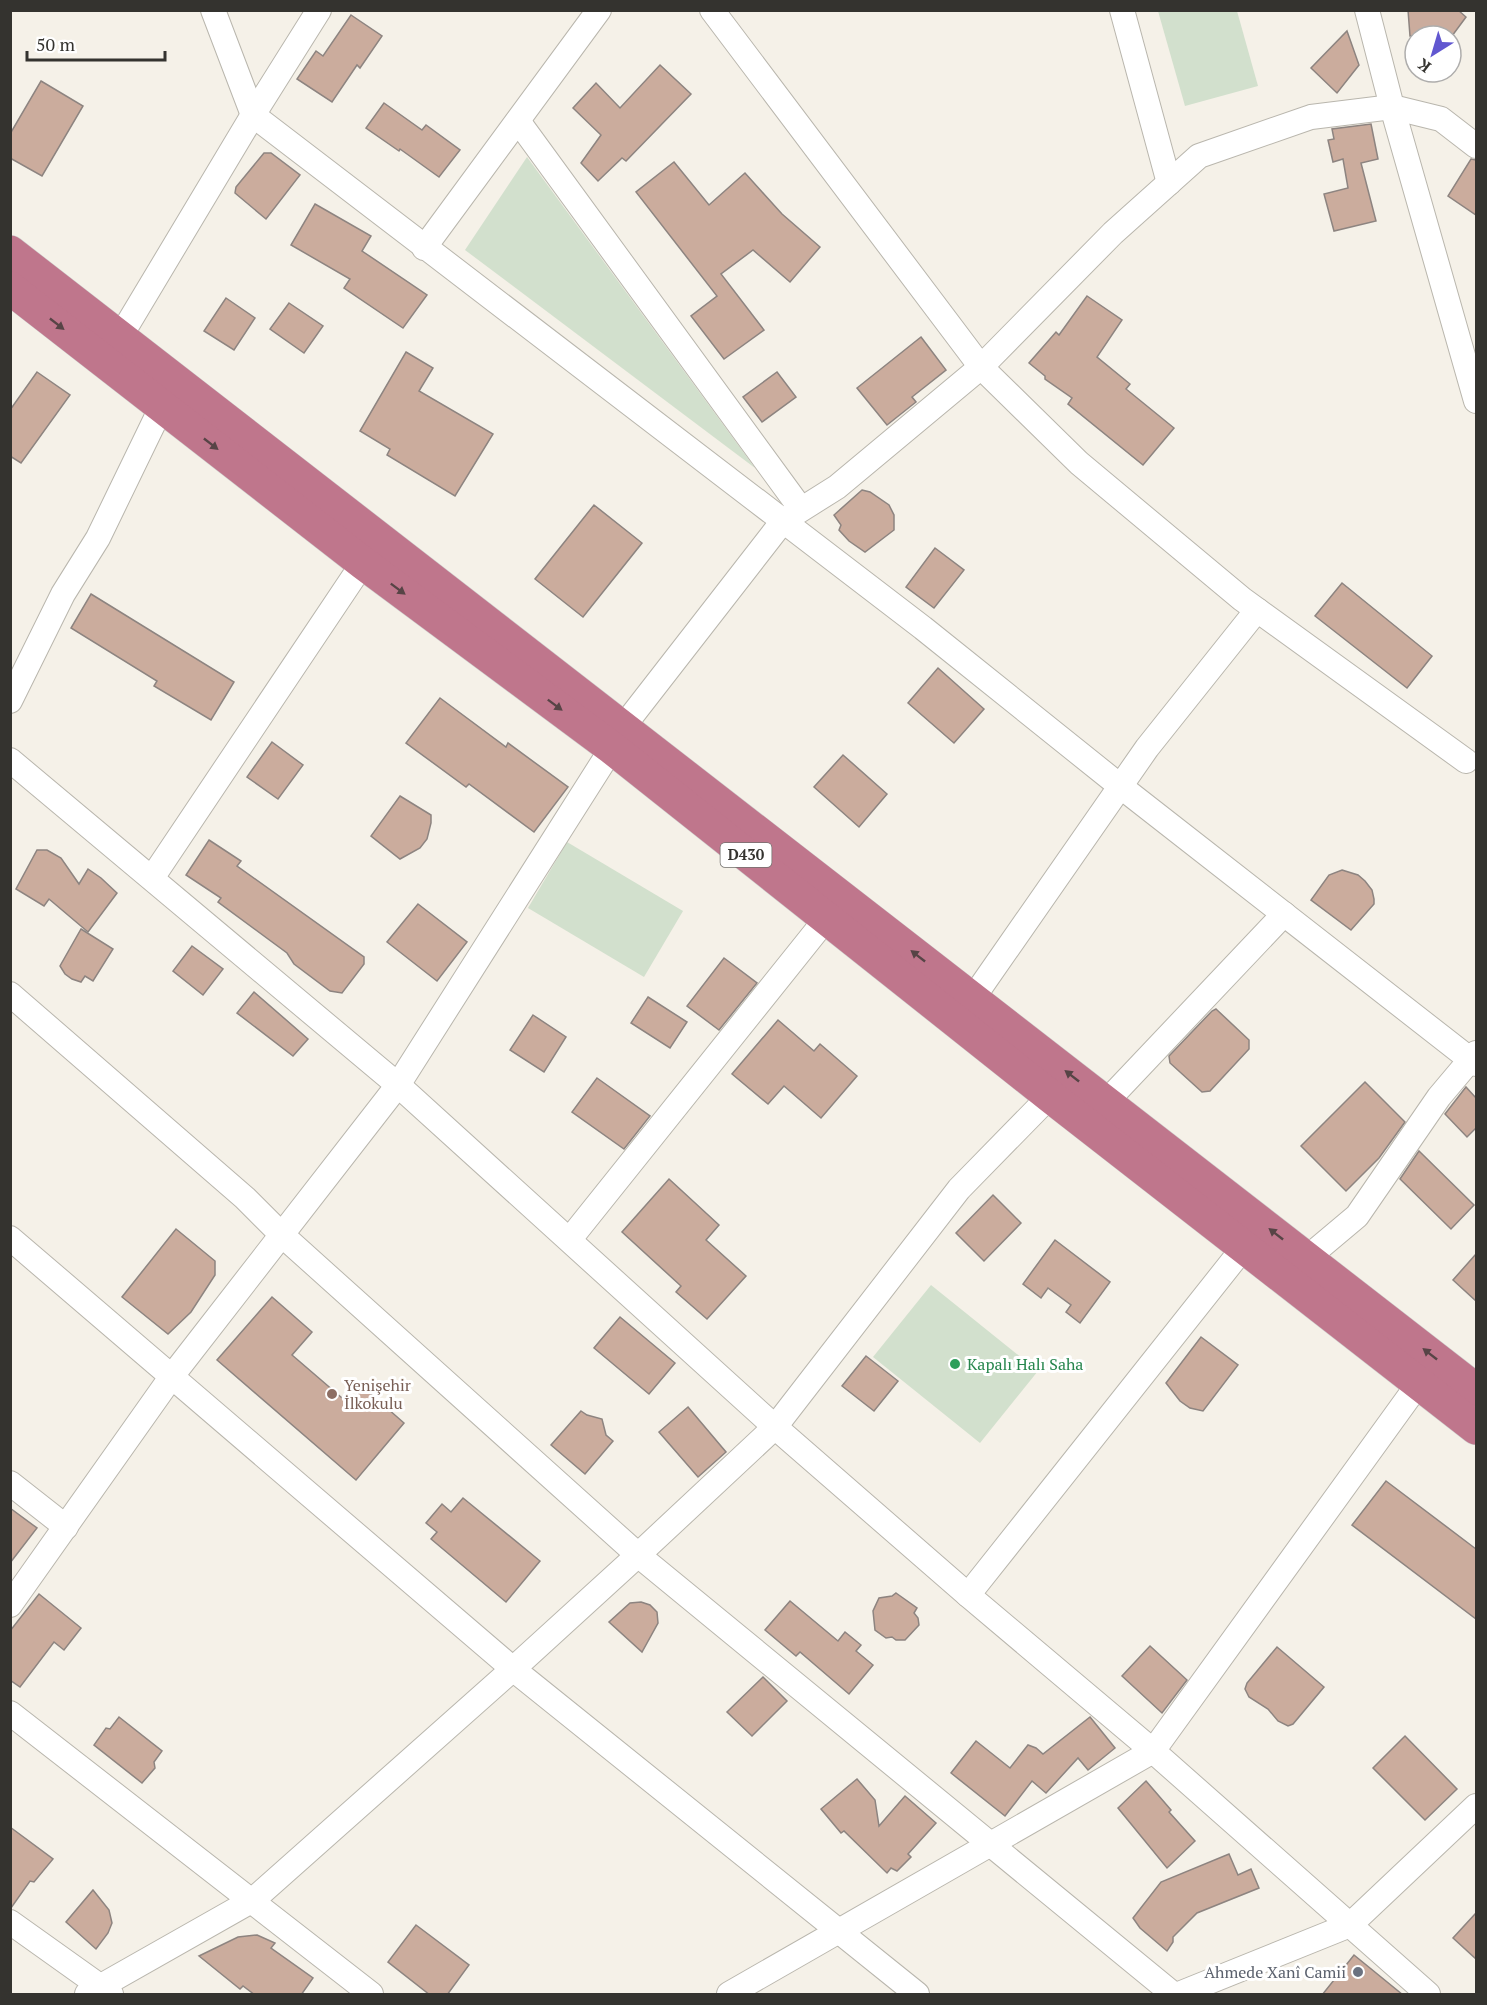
<svg xmlns="http://www.w3.org/2000/svg" width="1487" height="2005" font-family="'PT Serif',serif">
<style>
.green{fill:#d2e0cd}
.building{fill:#cbac9d;stroke:#8d8480;stroke-width:1.5}
.lines{fill:none;stroke-linecap:round;stroke-linejoin:round}
.minor-casing{stroke:#b9b6ad;stroke-width:26}
.highway-casing{stroke:#cececd;stroke-width:34}
.minor{stroke:#fff;stroke-width:24}
.highway{stroke:#bf768c;stroke-width:33}
.oneway{fill:#574446}
.leisure-dot{fill:#2e9e5b;stroke:#fff;stroke-width:2}
.education-dot{fill:#8d6e63;stroke:#fff;stroke-width:2}
.worship-dot{fill:#6b7280;stroke:#fff;stroke-width:2}
.labels{text-anchor:middle;stroke-width:6;stroke-linejoin:round;paint-order:stroke}
.shield{fill:#fff;stroke:#71706d;stroke-width:1.5}
.shield-label{font-size:15px;font-weight:bold;fill:#34332f}
.leisure-label{font-size:16px;fill:#27864d;stroke:#fff;text-anchor:start}
.education-label{font-size:16px;fill:#785e54;stroke:#fff;text-anchor:start}
.worship-label{font-size:16px;fill:#5b616d;stroke:#fff;text-anchor:end}
</style>
<rect width="100%" height="100%" fill="#f5f1e8"/>
<g class="green">
<path d="M1158,11H1237L1258,86L1185,106Z"/>
<path d="M527,157L755,468L465,250Z"/>
<path d="M567,842L683,911L644,977L528,908Z"/>
<path d="M931,1285L1038,1371L980,1443L873,1357Z"/>
</g>
<g class="building">
<path d="M1408,10H1458L1466,17L1452,36H1410Z"/>
<path d="M351,15L382,36L360,68L357,65L332,102L297,79L316,51L323,56Z"/>
<path d="M1347,31L1359,65L1337,93L1311,68Z"/>
<path d="M660,65L691,94L626,161L622,158L598,181L581,163L601,135L573,108L596,83L620,108Z"/>
<path d="M41,81L83,106L42,176L10,158V134Z"/>
<path d="M384,103L422,130L426,125L460,150L439,177L400,149L399,151L366,128Z"/>
<path d="M1371,124L1378,159L1361,163L1376,221L1334,231L1324,194L1348,188L1343,159L1333,162L1328,140L1334,139L1332,129Z"/>
<path d="M264,153H271L300,175L266,219L235,193L236,187Z"/>
<path d="M1471,159L1476,160V215L1448,196Z"/>
<path d="M674,162L709,205L745,173L782,214L820,247L790,282L753,250L721,274L764,330L724,359L691,316L717,296L636,192Z"/>
<path d="M315,204L371,236L362,251L427,295L403,328L344,288L350,279L291,245Z"/>
<path d="M1087,296L1122,320L1097,357L1130,384L1126,389L1174,428L1143,465L1068,404L1072,398L1045,379V376L1029,363L1056,332L1059,335Z"/>
<path d="M226,298L255,318L234,350L204,331Z"/>
<path d="M289,303L323,326L304,353L270,329Z"/>
<path d="M921,337L946,370L912,397L916,402L887,425L857,388Z"/>
<path d="M406,352L433,368L419,391L493,434L455,496L387,455L390,449L360,431Z"/>
<path d="M37,372L70,395L21,463L10,456V410Z"/>
<path d="M777,372L796,397L762,422L743,397Z"/>
<path d="M862,490L870,492L889,505L894,515V530L865,552L849,541L839,530L841,525L834,515Z"/>
<path d="M594,505L642,543L583,617L535,579Z"/>
<path d="M935,548L964,570L934,608L906,587Z"/>
<path d="M1342,583L1432,656L1407,688L1315,616Z"/>
<path d="M91,594L234,682L211,720L154,686L157,681L71,628Z"/>
<path d="M938,668L984,709L954,743L908,703Z"/>
<path d="M440,698L506,747L508,743L568,787L534,832L469,784L466,787L406,743Z"/>
<path d="M272,742L303,765L278,799L247,777Z"/>
<path d="M843,755L887,794L859,827L814,787Z"/>
<path d="M400,796L431,815V823L427,839L420,848L400,859L371,836Z"/>
<path d="M209,840L241,861L237,866L364,957V964L342,993L330,991L294,964L287,953L218,902L221,898L186,875Z"/>
<path d="M37,850H47L61,858L79,884L88,869L101,878L117,893L88,932L49,899L44,906L16,889Z"/>
<path d="M1342,870L1358,875L1365,881L1372,890L1374,899V904L1351,930L1311,900L1329,875Z"/>
<path d="M418,904L467,942L437,981L387,942Z"/>
<path d="M81,929L113,949L93,981L85,976L81,982L72,979L65,974L60,966Z"/>
<path d="M192,946L223,969L203,995L173,971Z"/>
<path d="M724,958L757,983L719,1030L687,1006Z"/>
<path d="M254,992L308,1039L293,1056L237,1013Z"/>
<path d="M648,997L687,1022L670,1048L631,1023Z"/>
<path d="M1216,1009L1249,1040V1049L1210,1091L1202,1092L1170,1063L1169,1056L1212,1011Z"/>
<path d="M533,1015L566,1037L544,1072L510,1050Z"/>
<path d="M778,1020L814,1051L820,1044L857,1076L821,1118L784,1086L768,1104L732,1074Z"/>
<path d="M597,1078L650,1116L624,1149L572,1112Z"/>
<path d="M1365,1082L1405,1122L1379,1158L1346,1191L1301,1146Z"/>
<path d="M1466,1087L1476,1098V1128L1467,1137L1445,1114Z"/>
<path d="M1419,1151L1474,1205L1451,1229L1400,1179Z"/>
<path d="M669,1179L719,1225L706,1240L746,1276L707,1319L676,1292L681,1286L622,1232Z"/>
<path d="M993,1195L1021,1223L984,1261L956,1233Z"/>
<path d="M176,1229L215,1261V1275L191,1312L168,1334L122,1297Z"/>
<path d="M1055,1240L1110,1282L1080,1323L1066,1312L1071,1305L1048,1288L1041,1298L1023,1284Z"/>
<path d="M1476,1254V1301L1453,1280Z"/>
<path d="M272,1297L312,1332L292,1355L349,1404L363,1387L404,1423L356,1480L217,1360Z"/>
<path d="M620,1317L675,1363L649,1394L594,1348Z"/>
<path d="M1201,1337L1238,1365L1203,1411L1190,1408L1180,1401L1166,1383Z"/>
<path d="M866,1356L898,1381L874,1411L842,1386Z"/>
<path d="M688,1407L726,1452L698,1477L659,1432Z"/>
<path d="M581,1411L587,1415L602,1419L606,1435L613,1441L585,1474L551,1445Z"/>
<path d="M1386,1481L1476,1549V1619L1352,1525Z"/>
<path d="M463,1498L540,1561L506,1602L431,1539L437,1532L426,1523L442,1504L451,1512Z"/>
<path d="M10,1508L37,1528L10,1563Z"/>
<path d="M896,1593L917,1608L914,1613L918,1618L919,1625L905,1640H896L892,1637L886,1638L875,1630L873,1611L879,1598L892,1596Z"/>
<path d="M39,1594L81,1628L64,1650L54,1642L20,1687L10,1680V1631Z"/>
<path d="M790,1601L838,1641L845,1632L861,1645L856,1651L873,1665L849,1694L800,1652L796,1656L765,1630Z"/>
<path d="M641,1602L650,1605L657,1612L658,1623L642,1652L609,1622L630,1603Z"/>
<path d="M1150,1646L1187,1680L1162,1713L1122,1676Z"/>
<path d="M1277,1647L1324,1687L1293,1724L1288,1726L1278,1721L1268,1709L1249,1697L1245,1689L1247,1683Z"/>
<path d="M763,1677L787,1701L752,1736L727,1712Z"/>
<path d="M119,1717L162,1751L154,1762L155,1768L142,1783L94,1745L106,1728L110,1729Z"/>
<path d="M1090,1717L1115,1748L1088,1770L1078,1758L1046,1793L1032,1781L1005,1816L951,1773L976,1741L1010,1768L1028,1745L1036,1748L1043,1754Z"/>
<path d="M1405,1736L1457,1789L1425,1820L1373,1768Z"/>
<path d="M857,1779L875,1800L879,1826L905,1796L936,1823L908,1854L911,1857L897,1871L891,1868L887,1873L844,1831L841,1833L821,1809Z"/>
<path d="M1146,1781L1171,1810L1169,1812L1195,1841L1167,1868L1118,1808Z"/>
<path d="M10,1827L53,1859L34,1882L30,1881L11,1908Z"/>
<path d="M1229,1854L1238,1875L1251,1869L1259,1888L1197,1913L1173,1937V1942L1167,1951L1140,1928L1133,1918L1161,1882Z"/>
<path d="M93,1890L109,1910L112,1923L108,1933L96,1949L66,1922Z"/>
<path d="M1476,1913V1959L1453,1938Z"/>
<path d="M416,1925L469,1965L447,1995H430L388,1962Z"/>
<path d="M257,1935L275,1943L271,1948L313,1978L301,1995H255L243,1986L240,1989L199,1956L238,1937Z"/>
<path d="M1354,1955L1403,1995H1322Z"/>
</g>
<g class="lines">
<g class="minor-casing">
<g id="minor">
<path d="M213,10L253,115L923,628L1120,786L1476,1064"/>
<path d="M712,10L981,367L1079,463L1242,599L1466,761"/>
<path d="M1122,10L1169,183"/>
<path d="M1367,10L1392,107L1476,401"/>
<path d="M518,121L801,509"/>
<path d="M424,248L599,10"/>
<path d="M120,337L253,115L319,10"/>
<path d="M10,701L63,594L98,538L162,406"/>
<path d="M623,727L783,521L837,487L981,367L1113,233L1199,156L1311,117L1392,107L1441,119L1476,146"/>
<path d="M10,760L398,1085L775,1427L968,1595L1153,1751L1428,1994"/>
<path d="M152,878L363,563"/>
<path d="M10,994L245,1198L282,1235L638,1555L1173,1994"/>
<path d="M973,998L1147,748L1257,610"/>
<path d="M1106,1102L1284,914"/>
<path d="M10,1238L513,1669L917,1994"/>
<path d="M570,1239L826,919"/>
<path d="M1307,1258L1357,1216L1439,1097L1476,1053"/>
<path d="M10,1483L66,1527"/>
<path d="M968,1595L1244,1247"/>
<path d="M10,1605L172,1376L398,1085L612,748"/>
<path d="M10,1713L371,1994"/>
<path d="M10,1922L111,1994"/>
<path d="M87,1994L253,1900L513,1669L638,1555L775,1427L959,1189L1050,1096"/>
<path d="M729,1994L1153,1751L1419,1383"/>
<path d="M1179,1994L1350,1925L1476,1806"/>
</g>
</g>
<g class="highway-casing">
<g id="highway">
<path d="M10,252L1476,1390"/>
<path d="M10,288L363,563L612,748L1050,1096L1476,1428"/>
</g>
</g>
<use href="#minor" class="minor"/>
<use href="#highway" class="highway"/>
</g>
<defs><path id="oneway-solid" d="M-6-.8H1V-3.2L6.5 0L1 3.2V.8H-6Z" transform="scale(1.5)"/></defs>
<g class="oneway">
<use href="#oneway-solid" transform="translate(57 324) rotate(38)"/>
<use href="#oneway-solid" transform="translate(211 444) rotate(38)"/>
<use href="#oneway-solid" transform="translate(398 589) rotate(37)"/>
<use href="#oneway-solid" transform="translate(555 705) rotate(37)"/>
<use href="#oneway-solid" transform="translate(918 956) rotate(-142)"/>
<use href="#oneway-solid" transform="translate(1072 1076) rotate(-142)"/>
<use href="#oneway-solid" transform="translate(1276 1234) rotate(-142)"/>
<use href="#oneway-solid" transform="translate(1430 1354) rotate(-142)"/>
</g>
<circle class="leisure-dot" cx="955" cy="1364" r="6"/>
<circle class="education-dot" cx="332" cy="1394" r="6"/>
<circle class="worship-dot" cx="1358" cy="1972" r="6"/>
<g class="labels">
<rect class="shield" x="720.5" y="843" width="51" height="24" rx="4.5"/>
<g class="shield-label">
<text x="746" y="860">D430</text>
</g>
<g class="leisure-label">
<text x="967" y="1370">Kapalı Halı Saha</text>
</g>
<g class="education-label">
<text x="344" y="1391">Yenişehir<tspan x="344" dy="18">İlkokulu</tspan></text>
</g>
<g class="worship-label">
<text x="1346" y="1978">Ahmede Xanî Camii</text>
</g>
</g>
<rect width="1487" height="2005" fill="none" stroke="#34332f" stroke-width="24"/>
<g transform="translate(1433 54) rotate(217)"><circle r="28" fill="#ffffff" stroke="#aeadac" stroke-width="1.5"/>
<path d="M0-4.5L10 22L0 15L-10 22Z" fill="#6157d0"/>
<text y="-9" font-size="16" font-weight="bold" text-anchor="middle" fill="#34332f">K</text>
</g>
<path d="M27 51v9h138v-9" fill="none" stroke="#34332f" stroke-width="3"/>
<text x="36" y="51" font-size="18" fill="#34332f" stroke="#ffffff" stroke-width="4.5" paint-order="stroke">50 m</text>
</svg>
